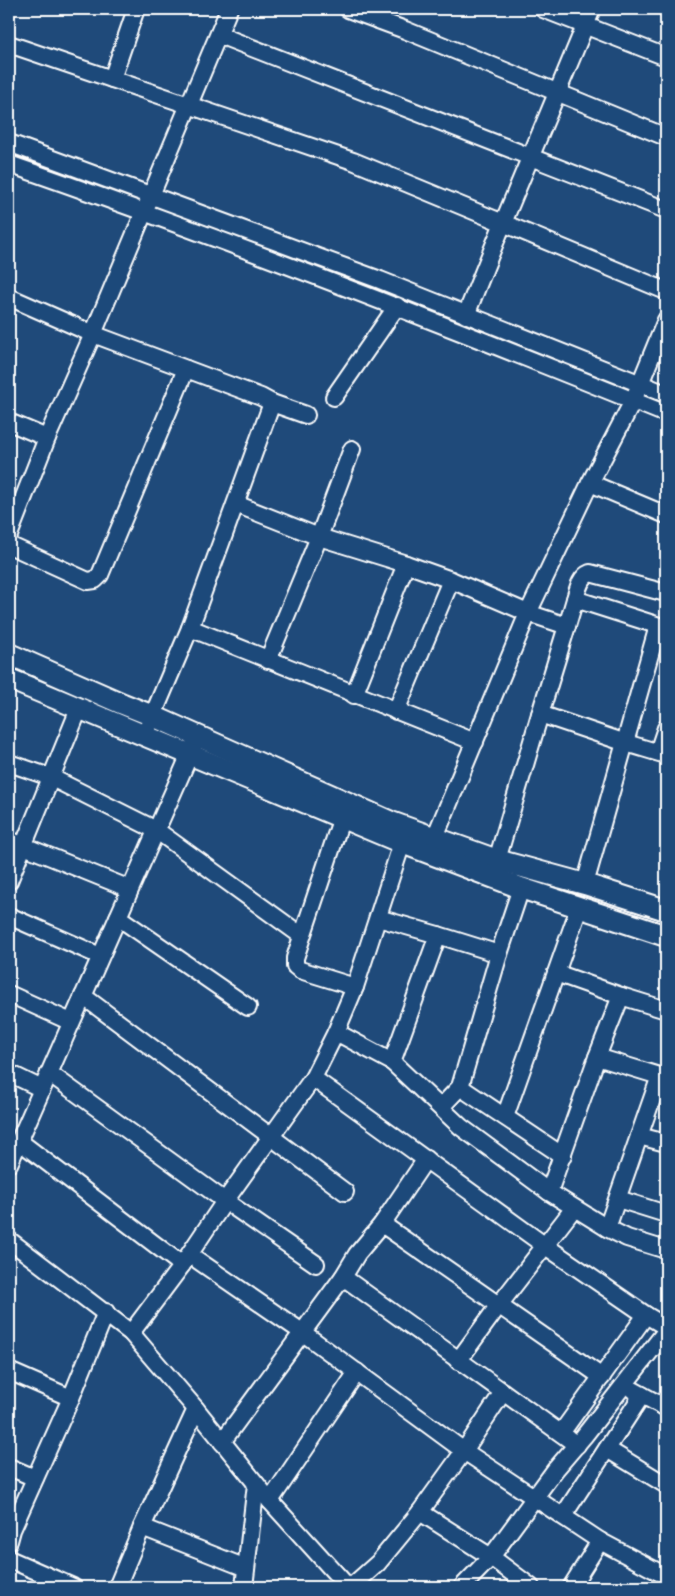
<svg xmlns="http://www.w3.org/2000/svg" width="675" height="1596" font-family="'Indie Flower',sans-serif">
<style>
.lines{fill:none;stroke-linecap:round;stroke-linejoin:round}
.minor-casing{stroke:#fff;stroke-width:20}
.major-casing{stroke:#fff;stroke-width:24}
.minor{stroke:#1f4a7a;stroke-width:16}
.major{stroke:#1f4a7a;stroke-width:20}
</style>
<rect width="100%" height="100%" fill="#1f4a7a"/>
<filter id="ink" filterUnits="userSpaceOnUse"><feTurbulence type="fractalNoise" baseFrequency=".02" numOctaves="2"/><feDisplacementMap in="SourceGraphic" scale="10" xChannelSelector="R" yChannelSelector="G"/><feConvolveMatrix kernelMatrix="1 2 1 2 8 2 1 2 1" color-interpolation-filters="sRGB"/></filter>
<g filter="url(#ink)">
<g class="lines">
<g class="minor-casing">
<g id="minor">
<path d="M348,9L405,30L666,137"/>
<path d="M543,9L666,57"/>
<path d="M219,35L666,210"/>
<path d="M9,44L353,161L503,223L592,9"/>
<path d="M112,79L136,9"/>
<path d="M9,143L380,280L666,394"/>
<path d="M9,164C230,241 449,326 666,414"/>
<path d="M9,297L93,334L261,397L272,403L190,628L148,727"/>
<path d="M466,315L503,223L666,291"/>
<path d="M666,320L633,401L590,483L528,613L567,626L540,714L626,743L666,755"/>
<path d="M334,397L397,306"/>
<path d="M272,403L306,415"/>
<path d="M9,422L47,438"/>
<path d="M590,483L666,515"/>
<path d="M236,504L319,537L406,564L451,580L528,613L435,837"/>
<path d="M9,535L47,438L93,334L229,9"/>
<path d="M9,545L88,581L95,580L100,575L186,369"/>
<path d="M575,599C578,589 580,577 590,573L666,593"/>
<path d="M567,626L575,599L666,628"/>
<path d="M190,628L475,742"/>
<path d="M268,660L319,537L352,449"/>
<path d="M354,695L406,564"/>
<path d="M396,711L451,580"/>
<path d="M658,752L666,728"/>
<path d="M9,763L50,777L156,830L302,936"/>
<path d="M342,817L295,958V966L300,970L355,987"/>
<path d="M9,840L130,889"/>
<path d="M497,860L540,714"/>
<path d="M9,881L79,709"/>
<path d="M585,884L658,626"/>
<path d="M9,916L100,956"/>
<path d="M118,917L248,1007"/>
<path d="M438,935L499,954"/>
<path d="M556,973L621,996"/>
<path d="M9,994L71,1022"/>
<path d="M83,996L345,1192"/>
<path d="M666,1010L621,996L597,1057L549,1192L607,1228L627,1238L666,1250"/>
<path d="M336,1032L392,1062L438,935L378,918"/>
<path d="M597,1057L666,1078"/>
<path d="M392,1062L461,1127L549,1192"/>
<path d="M9,1073L42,1089"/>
<path d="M49,1073L225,1201L316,1264"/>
<path d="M313,1078L336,1032L355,987L402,843"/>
<path d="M460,1087L563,1156"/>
<path d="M441,1107L460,1087L499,954L521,888"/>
<path d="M505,1117L579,908"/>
<path d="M639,1136L666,1143"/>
<path d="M19,1141L182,1265"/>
<path d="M9,1164L194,745"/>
<path d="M618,1199L666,1214"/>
<path d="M382,1224L602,1377"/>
<path d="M607,1228L660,1076"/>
<path d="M9,1240L131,1333L196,1409L270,1501L348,1587"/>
<path d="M190,1255L302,1332L464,1451L600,1541L666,1576"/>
<path d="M343,1277L577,1445"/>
<path d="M131,1333L182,1265L225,1201L313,1078L544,1245L646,1315L666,1327"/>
<path d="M458,1361L499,1305L574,1208"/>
<path d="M9,1371L71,1398"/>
<path d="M633,1390L666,1408"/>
<path d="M503,1392L464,1451L420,1512L491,1557L531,1587"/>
<path d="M561,1433L646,1315"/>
<path d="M222,1442L343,1277L357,1254L382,1224L426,1159"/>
<path d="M607,1449L666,1485"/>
<path d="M9,1467L35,1478"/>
<path d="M270,1501L357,1372"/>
<path d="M563,1516L642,1395"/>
<path d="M142,1527L246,1568"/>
<path d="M9,1541L12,1530L71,1398L106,1312"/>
<path d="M9,1559L73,1587"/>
<path d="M117,1587L142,1527L196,1409"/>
<path d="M244,1587L256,1484"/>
<path d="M351,1587L378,1563L420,1512"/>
<path d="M462,1587L491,1557L555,1470L584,1436L666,1331"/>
<path d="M571,1587L600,1541"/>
</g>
</g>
<g class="major-casing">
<g id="major">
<path d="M9,654L123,704L153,716L391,822L497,860L585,884L666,910"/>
<path d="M9,679L402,843L521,888L666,936"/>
</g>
</g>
<use href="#minor" class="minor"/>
<use href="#major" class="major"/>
</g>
</g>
<rect width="675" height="1596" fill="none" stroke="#1f4a7a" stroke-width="30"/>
<rect x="15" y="15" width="645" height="1566" fill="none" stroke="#fff" stroke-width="2" filter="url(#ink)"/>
</svg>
